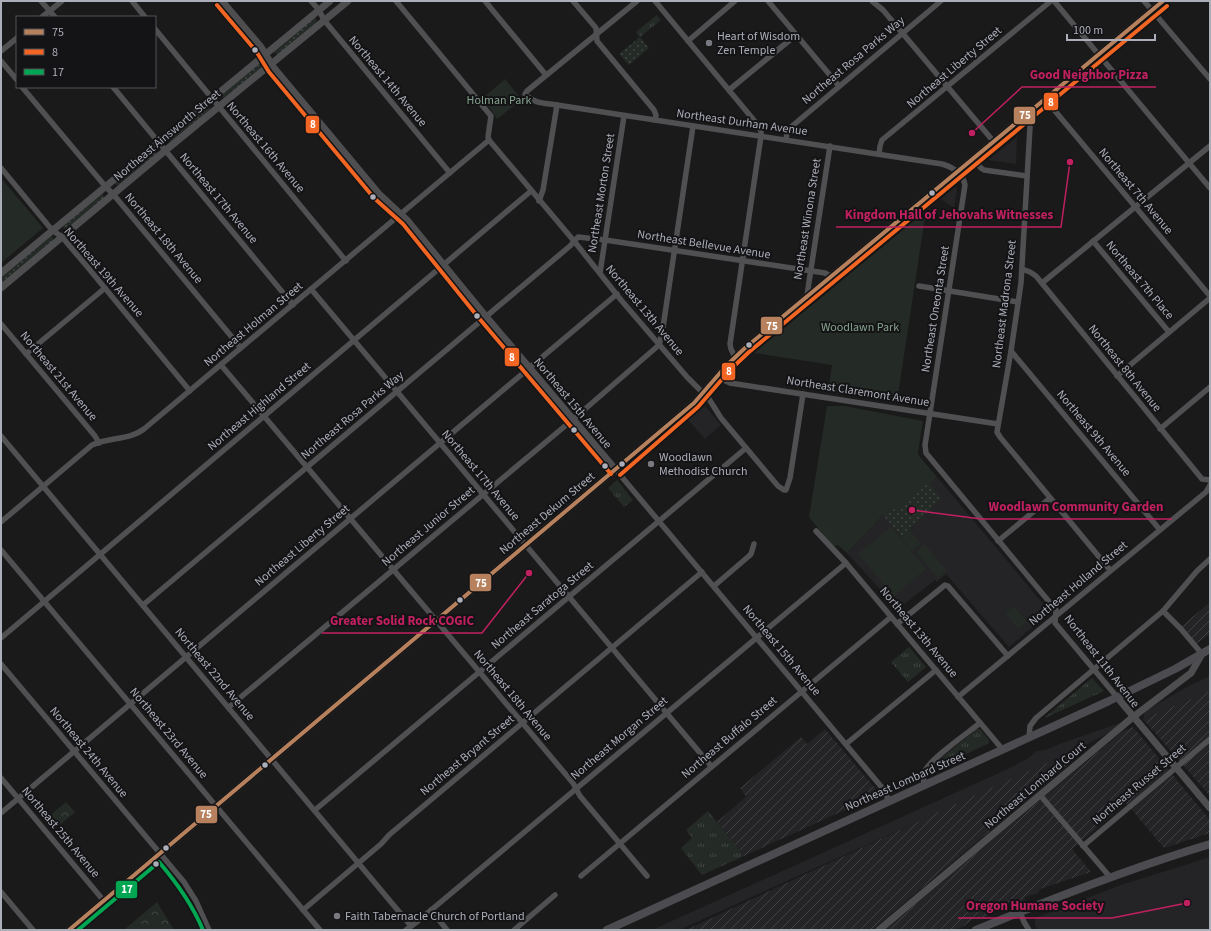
<svg xmlns="http://www.w3.org/2000/svg" width="1211" height="931" font-family="'Source Sans 3',sans-serif">
<style>
.built{fill:#242426}
.industrial{fill:url(#industrial-furrows)}
.grass{fill:url(#grass-tufts)}
.forest{fill:url(#forest-crowns)}
.park{fill:#242a25}
.garden{fill:url(#garden-dots)}
.lines{fill:none;stroke-linecap:round;stroke-linejoin:round}
.street{stroke:#505053;stroke-width:5.5}
.secondary{stroke:#4e4e51;stroke-width:7}
.primary{stroke:#4c4c50;stroke-width:8}
.bus-1-casing{stroke:#141416;stroke-width:7}
.bus-2-casing{stroke:#141416;stroke-width:7}
.bus-3-casing{stroke:#141416;stroke-width:7}
.bus-1{stroke:#b6815c;stroke-width:4}
.bus-2{stroke:#f26522;stroke-width:4}
.bus-3{stroke:#00a651;stroke-width:4}
.poi-dot{fill:#797a81;stroke:#141416;stroke-width:1.5}
.bus-dot{fill:#acaeb9;stroke:#141416;stroke-width:1.5}
.labels{text-anchor:middle;stroke-width:4;stroke-linejoin:round;paint-order:stroke}
.poi-label{font-size:12px;fill:#acaeb9;stroke:#141416;text-anchor:start}
.street-label{font-size:12px;fill:#acaeb9;stroke:#141416}
.park-label{font-size:12px;fill:#85a28d;stroke:#141416}
.leader{fill:none;stroke:#c12060;stroke-width:1.5}
.callout-dot{fill:#c12060;stroke:#141416;stroke-width:1.5}
.callout-label{font-size:13px;text-anchor:middle;font-weight:bold;fill:#c12060;stroke:#141416;stroke-width:4;stroke-linejoin:round;paint-order:stroke}
.line-badge{stroke:#141416;stroke-width:1.5}
.badge-label{font-size:11px;text-anchor:middle;font-weight:bold;fill:#fff}
</style>
<defs>
<pattern id="industrial-furrows" width="10" height="10" patternUnits="userSpaceOnUse"><rect width="10" height="10" fill="#242426"/><path d="M-1 1l2-2M0 10L10 0M9 11l2-2" fill="none" stroke="#414143"/></pattern>
<pattern id="grass-tufts" width="24" height="20" patternUnits="userSpaceOnUse"><rect width="24" height="20" fill="#242a25"/><path d="M3 7l-1-3M5 7V3M7 7l1-3M15 17l-1-3M17 17v-4M19 17l1-3" fill="none" stroke="#414643"/></pattern>
<pattern id="forest-crowns" width="20" height="18" patternUnits="userSpaceOnUse"><rect width="20" height="18" fill="#242a25"/><path d="M2 6a3 3 0 1 1 6 0M12 15a3 3 0 1 1 6 0" fill="none" stroke="#414643"/></pattern>
<pattern id="garden-dots" width="8" height="8" patternUnits="userSpaceOnUse"><rect width="8" height="8" fill="#242a25"/><path d="M2 2h.1M6 6h.1" fill="none" stroke="#414643" stroke-width="1.8" stroke-linecap="round"/></pattern>
</defs>
<rect width="100%" height="100%" fill="#1a1a1a"/>
<g class="built">
<path d="M1017,137L1016,164L988,160Z"/>
<path d="M955,187L957,188L954,208L941,199Z"/>
<path d="M705,406L721,425L705,439L688,420Z"/>
<path d="M937,477L1050,612L1009,647L946,574L937,582L935,580L898,609L847,553L883,515L921,490Z"/>
<path d="M1210,676V691L1143,719L1145,711L1189,686Z"/>
<path d="M1120,723L1111,732L1067,754L679,930H652L1010,768L1030,757L1036,751L1046,750L1062,743Z"/>
<path d="M1210,857V930H1038L1035,925V918L1118,886Z"/>
</g>
<g class="industrial">
<path d="M1210,602V634L1196,644L1182,626Z"/>
<path d="M1210,691V796L1143,719Z"/>
<path d="M1133,727L1210,820V833L1164,848L1126,803L1072,849L1091,872L1040,889L1037,893L1025,897V900L979,919L976,916L964,926L954,930H885L1123,731Z"/>
<path d="M825,729L879,793L878,795L744,856L741,852L717,822L746,797L740,788L801,737L807,744Z"/>
<path d="M1067,754L1073,761L872,930H686L962,801Z"/>
</g>
<g class="grass">
<path d="M657,15L661,20L640,37L636,32Z"/>
<path d="M617,480L633,500L624,507L608,488Z"/>
<path d="M909,647L926,667L908,682L891,662Z"/>
<path d="M1092,678L1104,691L1047,717L1044,718Z"/>
<path d="M977,729H980L989,740V743L939,767L933,768L935,763Z"/>
<path d="M708,811L741,852L744,856L702,875L681,848L692,838L686,830Z"/>
</g>
<g class="forest">
<path d="M66,802L75,812L55,829L46,819Z"/>
<path d="M157,902L174,930H124Z"/>
</g>
<g class="park">
<path d="M505,79L524,102L523,106L520,101L497,119L483,98Z"/>
<path d="M1,178L43,228L1,263Z"/>
<path d="M926,211L897,401L828,391L832,365L754,353Z"/>
<path d="M827,406H845L923,421L918,452L919,456L937,477L910,500L899,507L883,515L847,553L838,545L834,546L831,544L809,517Z"/>
<path d="M891,527L926,569L894,596L858,554Z"/>
<path d="M910,530L921,544L912,551L901,538Z"/>
<path d="M924,544L947,571L938,578L916,552Z"/>
<path d="M1014,606L1027,622L1018,629L1005,613Z"/>
</g>
<g class="garden">
<path d="M313,18L316,19L317,22L279,54L274,53V52Z"/>
<path d="M640,37L649,48L629,65L619,54Z"/>
<path d="M259,62L263,63L264,66L224,98L222,97L221,95Z"/>
<path d="M206,106H209L210,109L172,142L168,141L167,138Z"/>
<path d="M155,150L158,153L120,186H117L115,183Z"/>
<path d="M102,194L104,196L103,199L68,228L65,229L63,227V224L99,195Z"/>
<path d="M51,236L53,237V241L1,285V276Z"/>
<path d="M929,483L941,498L931,508L932,509L909,528L910,530L902,537L883,515C901,507 914,496 929,483Z"/>
</g>
<g class="lines">
<g class="street">
<path d="M41,1L55,17"/>
<path d="M132,1L145,17"/>
<path d="M311,1L319,10L324,20L450,173"/>
<path d="M485,1L546,75"/>
<path d="M573,1L596,28L597,41L654,110L656,115L655,120"/>
<path d="M637,1L527,91L525,94C534,104 544,103 557,105L942,164C952,167 963,173 965,185L930,413L925,445L926,453L1056,610L1055,623L1117,697"/>
<path d="M655,1L757,124L761,131V136L730,344L731,349L735,357"/>
<path d="M768,1L839,86"/>
<path d="M872,1L883,10L994,142"/>
<path d="M1054,1L1210,188"/>
<path d="M1144,1L1210,79"/>
<path d="M42,17L62,1"/>
<path d="M155,29L346,261"/>
<path d="M688,41L735,1"/>
<path d="M1,51L17,38"/>
<path d="M1,61L17,80"/>
<path d="M22,87L105,186L113,194L241,348"/>
<path d="M113,87L293,305"/>
<path d="M729,90L796,35"/>
<path d="M1045,99L1210,296"/>
<path d="M1024,117L1028,122L1030,127L1021,283L1011,351L997,432L1000,437L1110,570"/>
<path d="M489,140L574,241L621,300L687,377L709,399L721,418L778,486L784,490H786L790,478L803,394"/>
<path d="M786,140L787,132L791,127L941,1"/>
<path d="M879,154L880,146L882,140L1051,1"/>
<path d="M973,159L981,168L984,170L1027,176"/>
<path d="M1,168L52,230L62,237L85,264L190,391"/>
<path d="M539,201L543,190L557,105"/>
<path d="M1093,241L1169,332"/>
<path d="M1022,269L1030,272L1036,276L1202,479L1210,480"/>
<path d="M600,273L624,116"/>
<path d="M1042,283L1210,146"/>
<path d="M919,286L1018,302"/>
<path d="M311,289L711,766"/>
<path d="M807,296L809,282L830,146"/>
<path d="M1,324L95,436L99,443"/>
<path d="M1011,351L1160,530"/>
<path d="M26,354L105,288"/>
<path d="M221,365L573,783L580,796L647,876"/>
<path d="M1117,376L1210,298"/>
<path d="M717,377L730,383L998,424"/>
<path d="M1160,429L1210,387"/>
<path d="M1,436L411,926"/>
<path d="M616,470L884,790L889,801"/>
<path d="M1,522L92,445C109,437 130,440 144,429L489,140L488,137L491,116L396,1"/>
<path d="M816,531L846,563L1003,750"/>
<path d="M998,541L1050,498"/>
<path d="M1,550L320,930"/>
<path d="M714,586L749,556L751,554L754,544"/>
<path d="M143,605L570,246L578,237L605,240L825,273L832,277"/>
<path d="M1163,611L1181,629L1202,654"/>
<path d="M897,624L945,585L948,586L1008,656"/>
<path d="M1,638L531,191"/>
<path d="M1,664L184,882L196,901L209,930"/>
<path d="M958,697L1206,492L1210,485"/>
<path d="M229,707L577,416L659,345L662,334L693,126"/>
<path d="M1029,738L1030,726L1036,718L1163,611L1197,571L1210,559"/>
<path d="M846,744L936,670"/>
<path d="M1,778L104,901"/>
<path d="M924,786C924,782 923,777 924,773C927,761 969,732 980,723"/>
<path d="M1040,795L1110,877"/>
<path d="M315,810L746,448"/>
<path d="M1,813L617,294"/>
<path d="M1083,846L1210,739"/>
<path d="M581,876L891,617"/>
<path d="M1,892L33,930"/>
<path d="M303,910L381,844L389,835L702,572"/>
<path d="M431,910L447,930"/>
<path d="M1020,912L1024,922L1029,930"/>
<path d="M406,930L418,921L846,563"/>
<path d="M514,930L555,895"/>
</g>
<g class="secondary">
<path d="M222,1L261,47L274,68L379,194L407,220L483,313L616,470"/>
<path d="M1,273L330,1"/>
<path d="M1,288L166,150L348,1"/>
<path d="M1117,697L1210,808"/>
<path d="M69,930L694,403L726,366L745,348L1163,1"/>
<path d="M879,930L1133,717L1191,673L1202,654"/>
</g>
<g class="primary">
<path d="M607,930L1109,701L1175,669L1210,649"/>
<path d="M976,930C1053,898 1130,868 1210,844"/>
</g>
<g class="bus-1-casing">
<path id="bus-1" d="M69,930L694,403L726,366L745,348L1163,1"/>
</g>
<g class="bus-2-casing">
<g id="bus-2">
<path d="M217,5L256,51L269,72L374,198L403,224L478,317L611,474"/>
<path d="M620,475L698,407L730,370L749,352L1167,6"/>
</g>
</g>
<g class="bus-3-casing">
<path id="bus-3" d="M78,930L159,862C177,883 192,904 203,930"/>
</g>
<use href="#bus-1" class="bus-1"/>
<use href="#bus-2" class="bus-2"/>
<use href="#bus-3" class="bus-3"/>
</g>
<g class="poi-dot">
<circle cx="709" cy="43" r="4"/>
<circle cx="651" cy="464" r="4"/>
<circle cx="337" cy="916" r="4"/>
</g>
<g class="bus-dot">
<circle cx="255" cy="50" r="3.5"/>
<circle cx="932" cy="193" r="3.5"/>
<circle cx="373" cy="197" r="3.5"/>
<circle cx="477" cy="316" r="3.5"/>
<circle cx="749" cy="345" r="3.5"/>
<circle cx="574" cy="430" r="3.5"/>
<circle cx="622" cy="464" r="3.5"/>
<circle cx="605" cy="466" r="3.5"/>
<circle cx="460" cy="600" r="3.5"/>
<circle cx="265" cy="765" r="3.5"/>
<circle cx="166" cy="848" r="3.5"/>
<circle cx="156" cy="864" r="3.5"/>
</g>
<g class="labels">
<g class="poi-label">
<text x="717" y="40">Heart of Wisdom<tspan x="717" dy="14">Zen Temple</tspan></text>
<text x="659" y="461">Woodlawn<tspan x="659" dy="14">Methodist Church</tspan></text>
<text x="345" y="920">Faith Tabernacle Church of Portland</text>
</g>
<g class="street-label">
<text transform="translate(853 60) rotate(-40)" y="4">Northeast Rosa Parks Way</text>
<text transform="translate(954 67) rotate(-40)" y="4">Northeast Liberty Street</text>
<text transform="translate(388 81) rotate(50)" y="4">Northeast 14th Avenue</text>
<text transform="translate(742 122) rotate(8)" y="4">Northeast Durham Avenue</text>
<text transform="translate(167 135) rotate(-40)" y="4">Northeast Ainsworth Street</text>
<text transform="translate(266 147) rotate(50)" y="4">Northeast 16th Avenue</text>
<text transform="translate(1136 191) rotate(50)" y="4">Northeast 7th Avenue</text>
<text transform="translate(601 193) rotate(-81)" y="4">Northeast Morton Street</text>
<text transform="translate(219 198) rotate(50)" y="4">Northeast 17th Avenue</text>
<text transform="translate(807 219) rotate(-81)" y="4">Northeast Winona Street</text>
<text transform="translate(164 238) rotate(50)" y="4">Northeast 18th Avenue</text>
<text transform="translate(704 244) rotate(9)" y="4">Northeast Bellevue Avenue</text>
<text transform="translate(104 272) rotate(49)" y="4">Northeast 19th Avenue</text>
<text transform="translate(1140 280) rotate(50)" y="4">Northeast 7th Place</text>
<text transform="translate(1004 304) rotate(-83)" y="4">Northeast Madrona Street</text>
<text transform="translate(935 309) rotate(-81)" y="4">Northeast Oneonta Street</text>
<text transform="translate(645 310) rotate(50)" y="4">Northeast 13th Avenue</text>
<text transform="translate(253 324) rotate(-40)" y="4">Northeast Holman Street</text>
<text transform="translate(1125 368) rotate(51)" y="4">Northeast 8th Avenue</text>
<text transform="translate(59 376) rotate(50)" y="4">Northeast 21st Avenue</text>
<text transform="translate(858 391) rotate(9)" y="4">Northeast Claremont Avenue</text>
<text transform="translate(573 403) rotate(50)" y="4">Northeast 15th Avenue</text>
<text transform="translate(259 406) rotate(-40)" y="4">Northeast Highland Street</text>
<text transform="translate(352 415) rotate(-40)" y="4">Northeast Rosa Parks Way</text>
<text transform="translate(1094 433) rotate(50)" y="4">Northeast 9th Avenue</text>
<text transform="translate(481 475) rotate(50)" y="4">Northeast 17th Avenue</text>
<text transform="translate(547 513) rotate(-40)" y="4">Northeast Dekum Street</text>
<text transform="translate(428 526) rotate(-40)" y="4">Northeast Junior Street</text>
<text transform="translate(302 545) rotate(-40)" y="4">Northeast Liberty Street</text>
<text transform="translate(1078 583) rotate(-40)" y="4">Northeast Holland Street</text>
<text transform="translate(542 605) rotate(-40)" y="4">Northeast Saratoga Street</text>
<text transform="translate(919 632) rotate(50)" y="4">Northeast 13th Avenue</text>
<text transform="translate(782 650) rotate(50)" y="4">Northeast 15th Avenue</text>
<text transform="translate(1102 661) rotate(52)" y="4">Northeast 11th Avenue</text>
<text transform="translate(215 674) rotate(50)" y="4">Northeast 22nd Avenue</text>
<text transform="translate(513 695) rotate(50)" y="4">Northeast 18th Avenue</text>
<text transform="translate(169 733) rotate(50)" y="4">Northeast 23rd Avenue</text>
<text transform="translate(729 737) rotate(-40)" y="4">Northeast Buffalo Street</text>
<text transform="translate(619 738) rotate(-40)" y="4">Northeast Morgan Street</text>
<text transform="translate(89 752) rotate(50)" y="4">Northeast 24th Avenue</text>
<text transform="translate(467 755) rotate(-40)" y="4">Northeast Bryant Street</text>
<text transform="translate(905 781) rotate(-24)" y="4">Northeast Lombard Street</text>
<text transform="translate(1139 784) rotate(-40)" y="4">Northeast Russet Street</text>
<text transform="translate(1035 785) rotate(-40)" y="4">Northeast Lombard Court</text>
<text transform="translate(61 832) rotate(50)" y="4">Northeast 25th Avenue</text>
</g>
<g class="park-label">
<text x="499" y="104">Holman Park</text>
<text x="860" y="331">Woodlawn Park</text>
</g>
</g>
<path class="leader" d="M972 133L1022 87H1156M1070 162L1061 227H836M912 510L981 519H1172M529 573L482 633H322M1187 903L1112 918H958"/>
<g class="callout-dot">
<circle cx="972" cy="133" r="4"/>
<circle cx="1070" cy="162" r="4"/>
<circle cx="912" cy="510" r="4"/>
<circle cx="529" cy="573" r="4"/>
<circle cx="1187" cy="903" r="4"/>
</g>
<g class="callout-label">
<text x="1089" y="79">Good Neighbor Pizza</text>
<text x="949" y="219">Kingdom Hall of Jehovahs Witnesses</text>
<text x="1076" y="511">Woodlawn Community Garden</text>
<text x="402" y="625">Greater Solid Rock COGIC</text>
<text x="1035" y="910">Oregon Humane Society</text>
</g>
<g class="line-badge">
<rect x="1043" y="92" width="16" height="19" rx="4" fill="#f26522"/>
<rect x="1013" y="106" width="23" height="19" rx="4" fill="#b6815c"/>
<rect x="305" y="115" width="15" height="19" rx="4" fill="#f26522"/>
<rect x="760" y="316" width="23" height="19" rx="4" fill="#b6815c"/>
<rect x="504" y="347" width="16" height="20" rx="4" fill="#f26522"/>
<rect x="721" y="362" width="15" height="19" rx="4" fill="#f26522"/>
<rect x="469" y="573" width="23" height="19" rx="4" fill="#b6815c"/>
<rect x="195" y="805" width="23" height="19" rx="4" fill="#b6815c"/>
<rect x="115" y="880" width="23" height="19" rx="4" fill="#00a651"/>
</g>
<g class="badge-label">
<text x="1051" y="106">8</text>
<text x="1025" y="119">75</text>
<text x="313" y="128">8</text>
<text x="772" y="330">75</text>
<text x="512" y="361">8</text>
<text x="729" y="375">8</text>
<text x="481" y="587">75</text>
<text x="206" y="818">75</text>
<text x="127" y="893">17</text>
</g>
<rect width="1211" height="931" fill="none" stroke="#acaeb9" stroke-width="4"/>
<rect x="16" y="16" width="140" height="72" fill="#141416" stroke="#515257"/>
<rect x="24" y="29" width="20" height="6" fill="#b6815c" stroke="#515257"/>
<text x="52" y="36" font-size="12" fill="#acaeb9">75</text>
<rect x="24" y="49" width="20" height="6" fill="#f26522" stroke="#515257"/>
<text x="52" y="56" font-size="12" fill="#acaeb9">8</text>
<rect x="24" y="69" width="20" height="6" fill="#00a651" stroke="#515257"/>
<text x="52" y="76" font-size="12" fill="#acaeb9">17</text>
<path d="M1067 34v6h88v-6" fill="none" stroke="#acaeb9" stroke-width="2"/>
<text x="1073" y="34" font-size="12" fill="#acaeb9" stroke="#141416" stroke-width="3" paint-order="stroke">100 m</text>
</svg>
